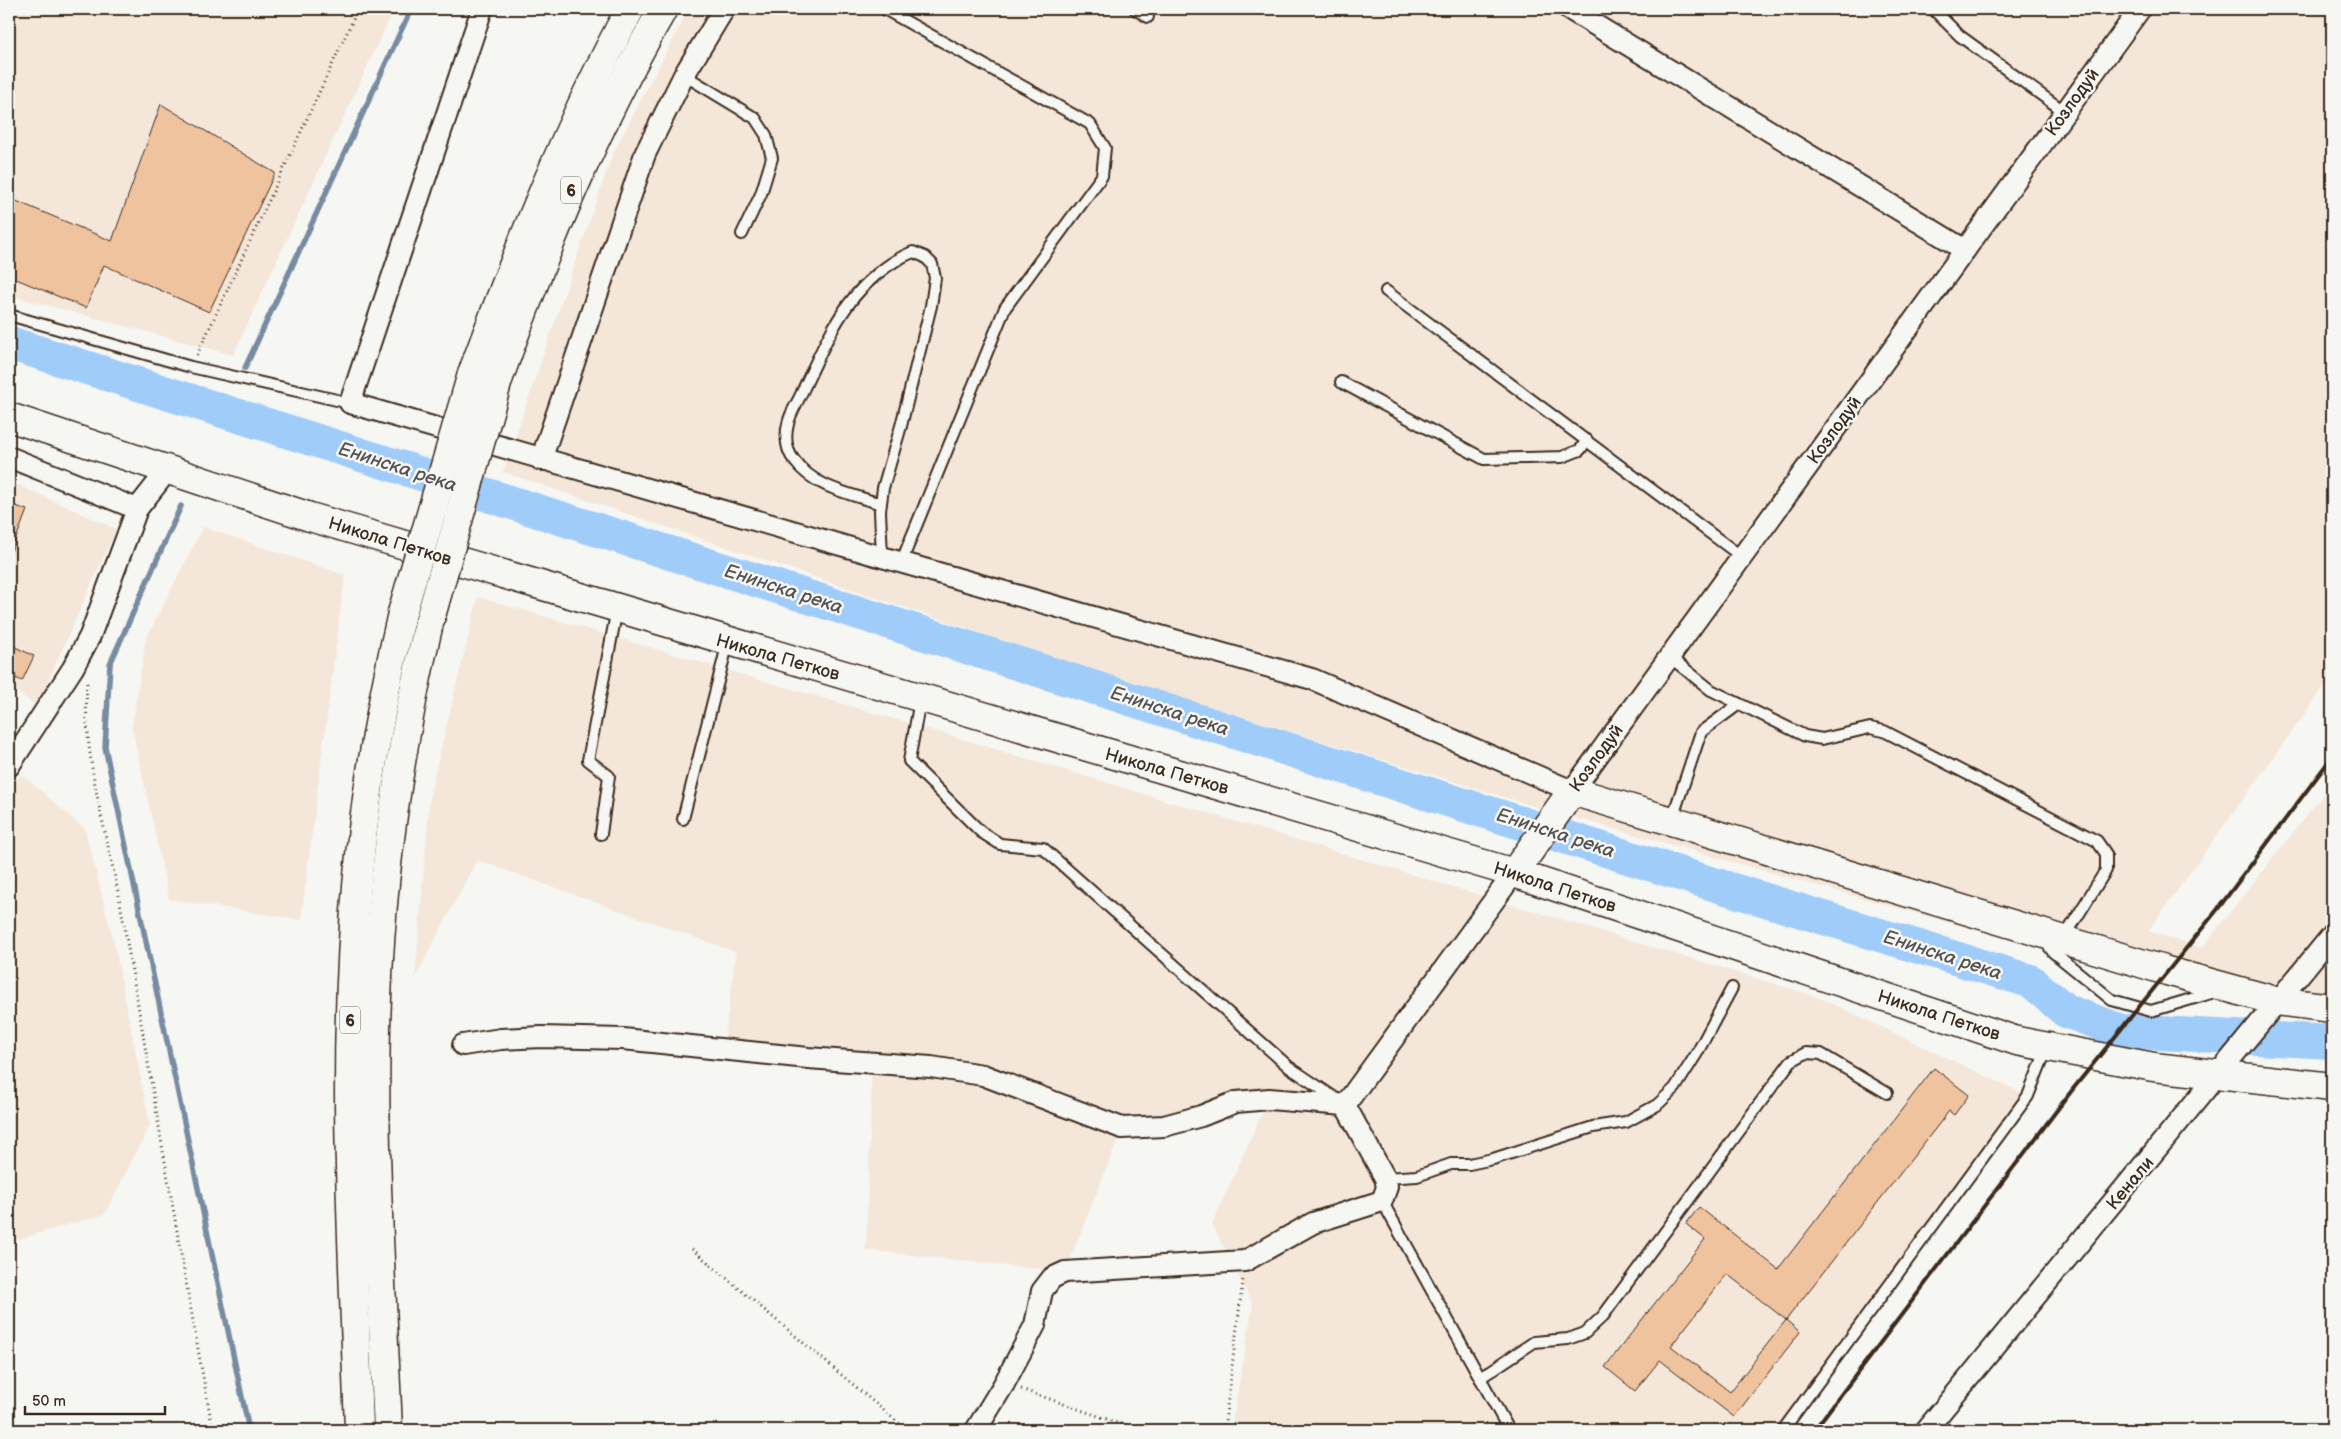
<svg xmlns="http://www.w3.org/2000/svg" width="2341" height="1439" font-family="'Balsamiq Sans',sans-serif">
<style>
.built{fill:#f4e7d9}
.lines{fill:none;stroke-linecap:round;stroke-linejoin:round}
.stream{stroke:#778ba1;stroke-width:5.5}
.river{stroke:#9fccf9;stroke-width:34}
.building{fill:#f0c39f;stroke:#3b2a1e;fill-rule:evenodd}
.lane-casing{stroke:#3b2a1e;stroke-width:14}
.street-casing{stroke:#3b2a1e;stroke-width:24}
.secondary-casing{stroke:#3b2a1e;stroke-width:31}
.highway-casing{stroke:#3b2a1e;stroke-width:31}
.path{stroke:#3b2a1e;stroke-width:3;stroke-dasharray:1 4;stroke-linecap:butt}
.lane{stroke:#f6f6f2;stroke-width:10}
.street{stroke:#f6f6f2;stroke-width:20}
.secondary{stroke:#f6f6f2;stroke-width:28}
.highway{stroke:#f6f6f2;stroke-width:28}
.rail{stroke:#3b2a1e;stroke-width:4}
.highway-bridge-casing{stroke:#3b2a1e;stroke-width:31;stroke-linecap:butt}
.highway-bridge{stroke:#f6f6f2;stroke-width:28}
.labels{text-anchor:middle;stroke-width:5;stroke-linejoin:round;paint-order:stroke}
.shield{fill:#f6f6f2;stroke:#73675e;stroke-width:1}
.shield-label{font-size:16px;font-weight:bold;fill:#3b2a1e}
.street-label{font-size:18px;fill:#3b2a1e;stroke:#f6f6f2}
.water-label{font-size:19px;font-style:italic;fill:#545255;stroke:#f6f6f2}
</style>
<rect width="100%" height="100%" fill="#f6f6f2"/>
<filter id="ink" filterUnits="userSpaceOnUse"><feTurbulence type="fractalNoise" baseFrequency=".02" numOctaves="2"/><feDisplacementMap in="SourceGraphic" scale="10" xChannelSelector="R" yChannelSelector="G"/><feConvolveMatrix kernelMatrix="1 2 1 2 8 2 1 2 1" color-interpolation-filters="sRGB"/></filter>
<g filter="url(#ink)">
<g class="built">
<path d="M9,9H394L233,355L9,295Z"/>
<path d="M689,9H2332V676L2148,931L2202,948L2332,783V1002L2268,1012L1540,808L1093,671L503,472L613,153Z"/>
<path d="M9,481L116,529L37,706L14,690L9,697Z"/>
<path d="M203,527L345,575L301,920L169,899L132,727L146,639Z"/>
<path d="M478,597L952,736L1818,997L2028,1096L1783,1430H1231L1253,1305L1212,1224L1268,1100L1122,1129L1065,1272L866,1250L872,1063L723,1049L736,952L477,860L415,978L430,793Z"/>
<path d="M21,774L85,829L114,943L150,1125L105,1214L9,1242V793Z"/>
</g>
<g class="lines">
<g class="stream">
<path d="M245,368L411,9"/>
<path d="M181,506L110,664L105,747L249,1430"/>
</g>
<path class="river" d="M9,343L1700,880L2030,981L2066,1011L2121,1031L2332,1042"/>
</g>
<g class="building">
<path d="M161,104L275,173L209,312L104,265L86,308L9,276V198L112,241Z"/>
<path d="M13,505L27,510L10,554L9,518Z"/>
<path d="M9,644L34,656L22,681L9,675Z"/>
<path d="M1934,1068L1969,1095L1954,1115L1949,1111L1786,1320L1800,1332L1734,1417L1660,1360L1635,1391L1605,1367L1705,1239L1686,1224L1699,1207L1778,1269ZM1727,1274L1786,1320L1730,1392L1671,1346Z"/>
</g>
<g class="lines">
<g class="lane-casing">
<g id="lane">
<path d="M884,9L1090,124L1105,148L1102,176L1005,308L901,563"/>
<path d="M1135,9L1148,17"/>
<path d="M1933,9L1960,36L2065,112"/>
<path d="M684,75L755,118L766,135L772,158L761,194L742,234"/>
<path d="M1386,291L1742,557"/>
<path d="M9,315L191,367L350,403"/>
<path d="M1341,382L1484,459L1562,457L1580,450L1587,440"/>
<path d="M881,504C851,494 814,488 794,460C786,450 785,436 788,424C790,413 798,402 802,392C816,363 829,331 848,305C864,283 888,262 913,252L925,257L932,264L935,278L931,306L901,426L883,488L880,511L882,557"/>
<path d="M1670,657L1711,690L1805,736L1822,739L1870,728L1884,731L2097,841L2106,854V870L2064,938"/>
<path d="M920,700L909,761L981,832L1000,844L1043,848L1289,1067L1338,1100"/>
<path d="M683,819L728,642"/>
<path d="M1672,819L1701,732L1739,704"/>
<path d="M601,834L609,776L588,760L617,609"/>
<path d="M2045,941L2053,952L2112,1000L2151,1011L2215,992"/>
<path d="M1385,1178L1417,1176L1451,1164H1469L1493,1159L1593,1127L1626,1122L1657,1105L1675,1088L1697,1053L1732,988"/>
<path d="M1382,1201L1509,1430"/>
<path d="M1480,1378L1534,1342L1568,1339L1585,1333L1603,1316L1791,1061L1806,1053L1821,1054L1887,1093"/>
<path d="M1783,1430L2028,1096L2047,1048"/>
</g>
</g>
<g class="street-casing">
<g id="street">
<path d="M482,9L350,403L882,557L1312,679L1572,791L2140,9"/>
<path d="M1569,9L1965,250"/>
<path d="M9,457L137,509"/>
<path d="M541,460L645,154L684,75L724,9"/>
<path d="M9,766L73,668L90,636L137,509L167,471"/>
<path d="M463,1045L501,1039L541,1037L623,1039L808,1058L931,1067L983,1075L1122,1128L1164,1126L1201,1116L1236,1102L1269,1099L1345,1105L1514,873"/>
<path d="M976,1430L1004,1384L1035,1325L1042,1291L1052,1278L1065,1272L1245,1261L1313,1223L1382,1201L1387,1187L1385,1178L1345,1105"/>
<path d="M1926,1430L2332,935"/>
</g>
</g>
<g class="secondary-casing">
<g id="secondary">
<path d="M9,417L310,517L1514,873L2017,1041L2154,1067L2332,1087"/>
<path d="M1514,873L1572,791L2167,971L2276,1001L2332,1008"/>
</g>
</g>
<g class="highway-casing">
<g id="highway">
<path d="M472,374C518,249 567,126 630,9"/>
<path d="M498,380C544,252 595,127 663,9"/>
<path d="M359,1430C353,1249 341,1067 357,886C365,794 381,703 402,613"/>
<path d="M388,1430C382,1287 371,1142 377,998C382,869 399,749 429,623"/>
</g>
</g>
<g class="path">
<path d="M197,355L358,9"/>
<path d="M87,683C82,763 110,840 123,919C153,1090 181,1260 213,1430"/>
<path d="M692,1249L907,1430"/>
<path d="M1021,1389L1138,1430"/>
<path d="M1224,1430L1243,1279"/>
</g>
<use href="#lane" class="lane"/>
<use href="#street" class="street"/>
<use href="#secondary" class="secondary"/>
<use href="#highway" class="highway"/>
<path class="rail" d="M1814,1430L2073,1089L2217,910L2332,757"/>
<g class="highway-bridge-casing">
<g id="highway-bridge">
<path d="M402,613L472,374"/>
<path d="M429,623L498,380"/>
</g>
</g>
<use href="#highway-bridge" class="highway-bridge"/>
</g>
</g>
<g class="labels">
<g class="shield">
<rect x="561" y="176.5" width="20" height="27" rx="4"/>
<rect x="340" y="1006.5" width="20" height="27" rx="4"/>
</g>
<g class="shield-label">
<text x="571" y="196">6</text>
<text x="350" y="1026">6</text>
</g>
<g class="street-label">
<text transform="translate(2072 102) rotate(-54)" y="6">Козлодуй</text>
<text transform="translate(1834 430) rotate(-54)" y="6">Козлодуй</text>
<text transform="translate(390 541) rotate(17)" y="6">Никола Петков</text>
<text transform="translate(778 657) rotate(16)" y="6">Никола Петков</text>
<text transform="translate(1596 758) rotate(-54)" y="6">Козлодуй</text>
<text transform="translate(1167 771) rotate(16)" y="6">Никола Петков</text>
<text transform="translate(1555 887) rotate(18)" y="6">Никола Петков</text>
<text transform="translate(1939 1015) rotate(18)" y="6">Никола Петков</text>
<text transform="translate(2130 1183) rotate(-50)" y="6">Кенали</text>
</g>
<g class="water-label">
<text transform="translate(398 466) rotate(18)" y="7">Енинска река</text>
<text transform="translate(784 588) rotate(18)" y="7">Енинска река</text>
<text transform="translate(1170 710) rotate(18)" y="7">Енинска река</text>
<text transform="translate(1556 832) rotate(18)" y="7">Енинска река</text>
<text transform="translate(1943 954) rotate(18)" y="7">Енинска река</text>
</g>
</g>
<rect width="2341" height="1439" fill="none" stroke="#f6f6f2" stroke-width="30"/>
<rect x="15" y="15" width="2311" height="1409" fill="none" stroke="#3b2a1e" stroke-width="2" filter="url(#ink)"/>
<path d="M25 1406v8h140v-8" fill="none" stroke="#3b2a1e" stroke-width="2.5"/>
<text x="32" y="1406" font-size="15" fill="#3b2a1e" stroke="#f6f6f2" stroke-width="4" paint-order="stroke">50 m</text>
</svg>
